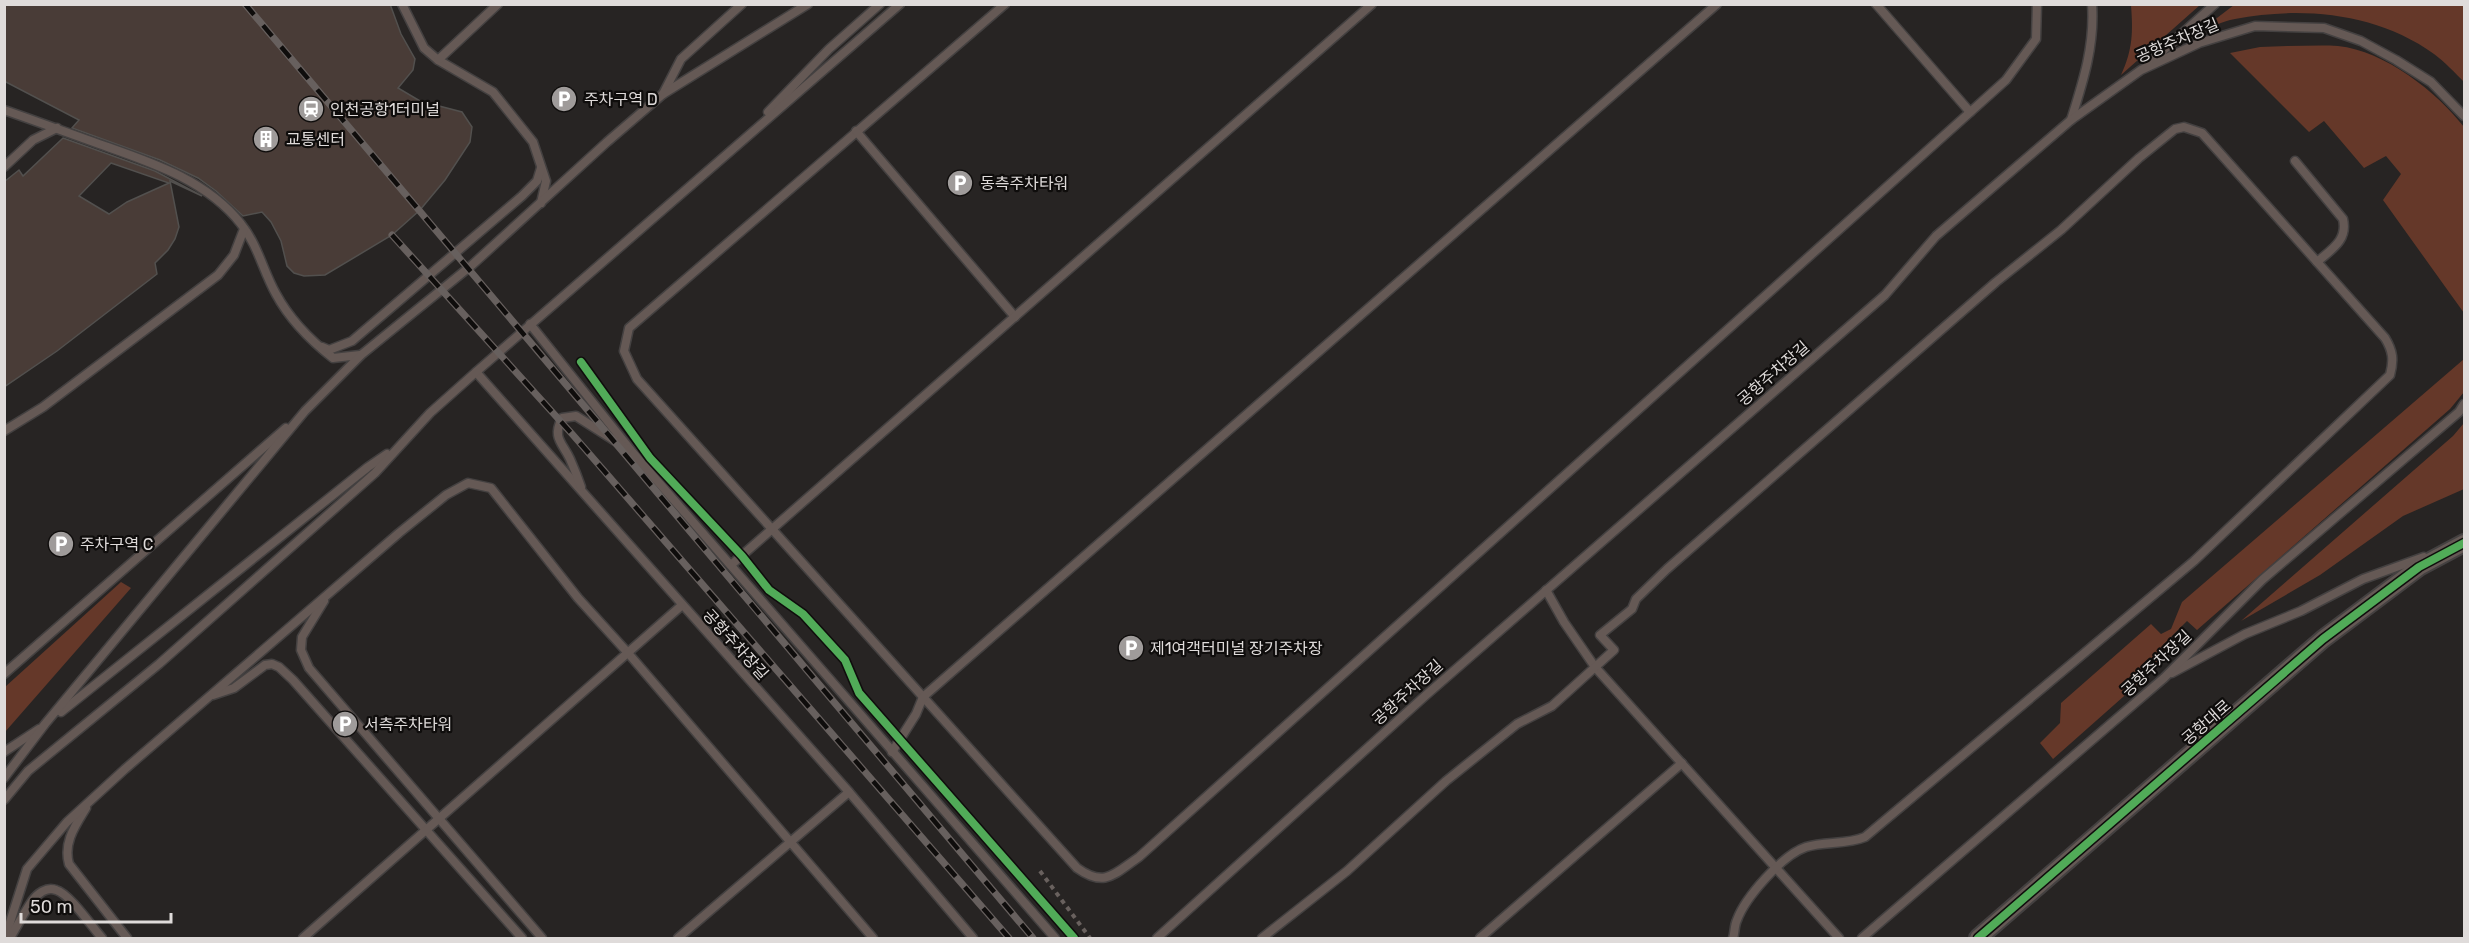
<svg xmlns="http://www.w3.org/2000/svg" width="2469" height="943" font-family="Rubik,'Noto Sans KR',sans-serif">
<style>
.green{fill:#653829}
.building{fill:#493c37;stroke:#52504e;stroke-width:1.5;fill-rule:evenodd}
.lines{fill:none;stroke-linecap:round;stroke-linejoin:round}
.lane-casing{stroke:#444141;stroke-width:11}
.street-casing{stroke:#444141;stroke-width:20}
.path{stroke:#69615e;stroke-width:4;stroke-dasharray:4.5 4.5;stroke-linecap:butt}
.lane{stroke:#655955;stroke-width:8}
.street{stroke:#655955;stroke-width:16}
.rail-casing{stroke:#67605e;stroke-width:7}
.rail{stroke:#0f0d0c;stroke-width:4.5;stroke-dasharray:14;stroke-linecap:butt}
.cycleway-casing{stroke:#0f0d0c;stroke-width:11}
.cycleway{stroke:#51ab58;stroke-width:8}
.labels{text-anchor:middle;stroke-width:4.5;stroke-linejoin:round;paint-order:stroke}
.street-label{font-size:16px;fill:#dfdbda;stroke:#0f0d0c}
.poi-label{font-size:16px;fill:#dfdbda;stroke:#0f0d0c;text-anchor:start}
</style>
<rect width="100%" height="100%" fill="#272423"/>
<g class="green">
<path d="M2131,5H2200L2121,75C2133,49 2133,32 2131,5Z"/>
<path d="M2234,5H2464V82C2455,73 2445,62 2434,54C2377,13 2302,6 2235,19C2222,21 2208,29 2196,34Z"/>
<path d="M2287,46C2304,46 2322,45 2338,46C2385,51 2437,92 2464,127V313L2383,200L2401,174L2386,156L2364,168L2324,121L2309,132L2230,53L2260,47Z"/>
<path d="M2464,359V392L2450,409L2197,630L2187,621L2163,645L2167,658L2053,759L2040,743L2060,723L2061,703L2151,624L2161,634L2171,629L2182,602Z"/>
<path d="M2464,423V489L2403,516L2320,575L2241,621L2453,436Z"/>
<path d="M121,582L131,588L5,732V687Z"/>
</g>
<g class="building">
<path d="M4,4H390L401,34L415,59L413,70L398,88L420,101L462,112L472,127L470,142L445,180L420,210L392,235L325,275L304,276L294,273L287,266L281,241L271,222L262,212L243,216L216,191L198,178L160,160L72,128L79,120L4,81Z"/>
<path d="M63,138L155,171L202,196L170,181L179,227L175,239L168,250L155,263L157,274L57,351L4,387V182L19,170L23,176ZM111,163L169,183L127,202L109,214L79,196Z"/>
</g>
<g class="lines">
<g class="lane-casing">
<g id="lane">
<path d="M402,4L424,48L438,60L493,92L533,142L546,181L541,203"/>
<path d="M1005,4L629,328L624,351L637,379L1077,868C1105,888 1114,874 1139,857L2006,80L2036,39L2037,4"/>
<path d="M1876,4L1970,112"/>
<path d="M438,60L498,4"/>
<path d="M2148,64L2215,4"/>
<path d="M663,94L681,59L742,4"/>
<path d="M4,110C36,121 68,133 99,144C150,162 207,180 241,224C258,245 263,271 276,294C290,320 310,340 333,358L360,355"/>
<path d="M768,112L829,49L880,4"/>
<path d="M2071,120C2083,82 2095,45 2092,4"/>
<path d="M856,131L1015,317"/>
<path d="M2295,161L2343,219C2348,240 2332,249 2317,262"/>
<path d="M4,167L33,140L57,128"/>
<path d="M530,324L633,453L1055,938"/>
<path d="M322,347L329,350L352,341L522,196L537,181L541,168"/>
<path d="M476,372L849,792L973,938"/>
<path d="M4,431L43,407L218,275L234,255L244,229"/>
<path d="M581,487C578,478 574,468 570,459C562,442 552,438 562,418L576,416L628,449"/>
<path d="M731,565L1372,4"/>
<path d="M1546,590L1564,622L1595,667L1839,938"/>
<path d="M324,601L302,637L301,650L309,668L542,938"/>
<path d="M2172,673L2245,634L2301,611L2363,579L2424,557"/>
<path d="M4,674L286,428"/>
<path d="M213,695L234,688L265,665L272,664L279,667L293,680L522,938"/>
<path d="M61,712L368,467L387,454"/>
<path d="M4,752L39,729"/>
<path d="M892,752L916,714L923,697L1717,4"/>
<path d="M4,778L45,724L305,411L361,355L472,265L607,142L663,94L808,4"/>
<path d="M4,800L28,771L159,664L375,473L430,413L476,372L900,4"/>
<path d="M86,808C75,826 63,843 69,864L127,938"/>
<path d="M5,938L27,869L67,822L125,769L399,533L446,495L468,483L491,488L578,598L628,653L873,938"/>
<path d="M10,938C17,926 24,913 32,901C37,894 47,886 56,890C70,894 92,927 102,938"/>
<path d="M303,938L681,606"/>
<path d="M678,938L849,792"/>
<path d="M1157,938L1425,696L1885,295L1936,236L2071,120L2141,70L2199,43L2255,26L2324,28L2361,41L2396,60L2431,82L2464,116"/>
<path d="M1262,938L1347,871L1446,781L1517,724L1552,706L1614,650L1600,635L1632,609L1636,599L1667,569L1996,282L2061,230L2139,158L2175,129L2184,127L2202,133L2385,338C2393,351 2394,360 2390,375L2194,561L1865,837C1846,845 1825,841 1806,847C1782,855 1745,898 1737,920C1734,926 1735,933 1733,938"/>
<path d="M1480,938L1682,763"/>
<path d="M1862,938L2164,678L2262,580L2459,412L2464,404"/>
</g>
</g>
<g class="street-casing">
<path id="street" d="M1978,938L2323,639L2419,567L2464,543"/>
</g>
<path class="path" d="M1040,871L1090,938"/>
<use href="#lane" class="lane"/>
<use href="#street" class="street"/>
<g class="rail-casing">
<g id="rail">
<path d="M245,4L1033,938"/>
<path d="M392,235L573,435L1009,938"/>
</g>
</g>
<use href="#rail" class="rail"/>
<g class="cycleway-casing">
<g id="cycleway">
<path d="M581,362L650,458L742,556L769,590L803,614L845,660L859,693L1074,938"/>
<path d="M1978,938L2323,639L2419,567L2464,543"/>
</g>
</g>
<use href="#cycleway" class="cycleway"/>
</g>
<defs>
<g id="parking-disc" transform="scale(1.35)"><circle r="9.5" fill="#9f9b9a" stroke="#0f0d0c"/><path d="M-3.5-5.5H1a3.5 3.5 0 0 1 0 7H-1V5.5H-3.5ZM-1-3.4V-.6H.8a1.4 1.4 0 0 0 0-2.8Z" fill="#fff"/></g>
<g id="station-disc" transform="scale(1.35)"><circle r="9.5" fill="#9f9b9a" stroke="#0f0d0c"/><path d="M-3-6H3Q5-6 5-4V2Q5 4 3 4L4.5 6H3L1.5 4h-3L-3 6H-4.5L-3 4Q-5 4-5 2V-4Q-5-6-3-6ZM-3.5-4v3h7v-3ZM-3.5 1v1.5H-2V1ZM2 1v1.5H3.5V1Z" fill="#fff"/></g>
<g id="building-disc" transform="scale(1.35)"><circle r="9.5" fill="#9f9b9a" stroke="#0f0d0c"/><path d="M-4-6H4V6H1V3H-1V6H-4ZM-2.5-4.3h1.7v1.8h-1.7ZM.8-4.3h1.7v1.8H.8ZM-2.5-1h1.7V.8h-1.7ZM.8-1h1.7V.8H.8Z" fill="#fff"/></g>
</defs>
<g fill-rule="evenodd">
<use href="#parking-disc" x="564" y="99"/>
<use href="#station-disc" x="311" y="109"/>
<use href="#building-disc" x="266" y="139"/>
<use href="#parking-disc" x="960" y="183"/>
<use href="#parking-disc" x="61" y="544"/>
<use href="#parking-disc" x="1131" y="648"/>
<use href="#parking-disc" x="345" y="724"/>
</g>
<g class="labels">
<g class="street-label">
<text transform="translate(2177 40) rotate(-23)" y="6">공항주차장길</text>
<text transform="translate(1773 373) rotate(-41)" y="6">공항주차장길</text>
<text transform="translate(736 644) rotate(48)" y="6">공항주차장길</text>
<text transform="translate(2156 663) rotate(-43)" y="6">공항주차장길</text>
<text transform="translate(1407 692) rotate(-42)" y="6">공항주차장길</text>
<text transform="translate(2206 722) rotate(-41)" y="6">공항대로</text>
</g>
<g class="poi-label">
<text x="584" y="105">주차구역 D</text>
<text x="330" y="115">인천공항1터미널</text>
<text x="286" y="145">교통센터</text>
<text x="980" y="189">동측주차타워</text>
<text x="80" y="550">주차구역 C</text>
<text x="1150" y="654">제1여객터미널 장기주차장</text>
<text x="364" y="730">서측주차타워</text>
</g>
</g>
<rect width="2469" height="943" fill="none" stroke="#dfdbda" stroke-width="12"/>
<path d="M21 913v9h150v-9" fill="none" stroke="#dfdbda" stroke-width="3"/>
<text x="30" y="913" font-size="18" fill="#dfdbda" stroke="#0f0d0c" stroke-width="4.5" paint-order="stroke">50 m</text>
</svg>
